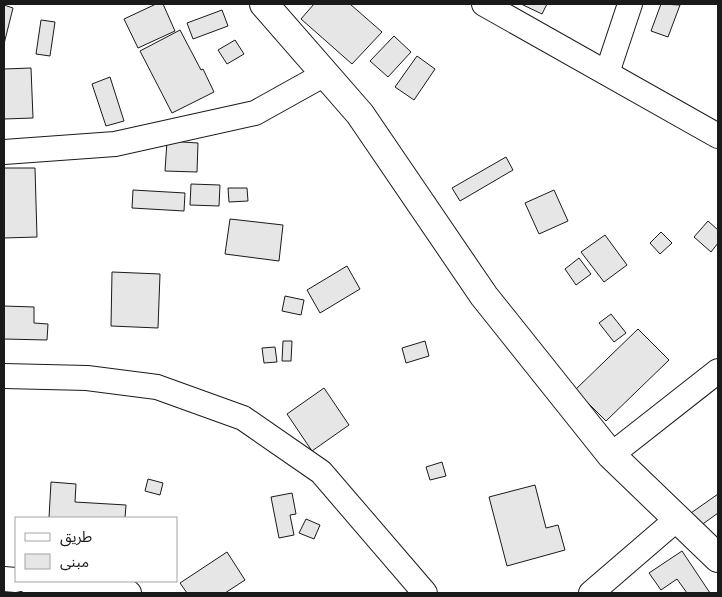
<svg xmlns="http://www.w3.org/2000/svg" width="722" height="597" font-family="Quicksand,'Noto Sans Arabic',sans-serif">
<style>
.building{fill:#e6e6e6;stroke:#1a1a1a}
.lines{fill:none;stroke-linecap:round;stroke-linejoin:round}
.minor-casing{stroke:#1a1a1a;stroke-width:26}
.tertiary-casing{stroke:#1a1a1a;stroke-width:30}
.minor{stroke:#fff;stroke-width:24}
.tertiary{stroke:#fff;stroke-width:28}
</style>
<rect width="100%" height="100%" fill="#fff"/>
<g class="building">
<path d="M156,4H163L175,31L138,48L124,19Z"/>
<path d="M314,4H350L382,32L352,64L301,19Z"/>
<path d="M521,4H547L542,14Z"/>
<path d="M661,4L680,5L668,37L651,31Z"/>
<path d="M4,5L13,8L4,44Z"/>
<path d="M222,10L228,26L193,39L187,23Z"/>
<path d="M41,20L55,22L50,56L36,54Z"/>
<path d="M180,30L201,70L203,69L214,92L172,113L140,51Z"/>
<path d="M394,36L411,52L388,77L370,61Z"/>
<path d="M235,40L244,54L227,64L218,50Z"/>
<path d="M417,56L435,69L414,100L395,87Z"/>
<path d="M31,68L33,118L4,119V69Z"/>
<path d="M110,77L124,121L106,126L92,84Z"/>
<path d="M167,141L198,143L197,172L165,171Z"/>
<path d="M506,157L513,170L460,201L452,188Z"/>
<path d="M4,168H35L37,237L4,238Z"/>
<path d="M191,184L220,185L219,206L190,205Z"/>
<path d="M228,188H247L248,201L229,202Z"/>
<path d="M133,190L185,193L184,211L132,208Z"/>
<path d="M554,190L568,221L539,234L525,203Z"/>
<path d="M230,219L283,225L279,261L225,254Z"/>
<path d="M708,221L718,230V243L711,252L694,237Z"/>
<path d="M661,232L672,243L660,254L650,243Z"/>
<path d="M605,235L627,265L604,282L581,252Z"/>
<path d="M579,258L591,274L576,285L565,269Z"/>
<path d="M347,266L360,289L320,313L307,290Z"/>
<path d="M112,272L160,274L158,328L111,326Z"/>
<path d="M285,296L304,300L301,315L282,311Z"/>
<path d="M4,306L34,307V323L48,324L47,340L4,339Z"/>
<path d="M611,314L626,333L614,342L599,323Z"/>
<path d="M638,329L669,360L606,421L575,390Z"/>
<path d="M283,341H292L291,361H282Z"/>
<path d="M425,341L429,356L406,363L402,348Z"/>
<path d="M275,347L277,362L264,363L262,348Z"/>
<path d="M324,388L349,425L312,451L287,414Z"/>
<path d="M442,462L446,476L430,480L426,467Z"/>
<path d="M148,479L163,483L160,495L145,491Z"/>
<path d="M51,482L76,484L75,502L126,505L125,518H49Z"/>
<path d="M535,485L546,528L558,525L565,550L507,566L489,497Z"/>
<path d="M292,493L296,514L290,515L294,535L279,538L271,497Z"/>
<path d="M718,494V513L700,526L691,513Z"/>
<path d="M306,519L320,525L314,539L299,533Z"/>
<path d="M682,551L710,593H687L677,579L661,590L649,573Z"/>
<path d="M227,552L245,580L225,593H187L180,583Z"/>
</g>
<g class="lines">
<g class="minor-casing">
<g id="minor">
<path d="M484,4L718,136"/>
<path d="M607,73L630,4"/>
<path d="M4,152L115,144L255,113L325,74"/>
<path d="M4,376L87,378L157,387L243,418L321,472L425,593"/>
<path d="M611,455L718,371"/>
<path d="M4,579L16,580"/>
<path d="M28,581L120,586L129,593"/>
<path d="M591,593L677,519"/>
</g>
</g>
<g class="tertiary-casing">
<path id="tertiary" d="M264,4L360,114L484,296L611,455L718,558"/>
</g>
<use href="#minor" class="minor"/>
<use href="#tertiary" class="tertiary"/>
</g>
<rect width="722" height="597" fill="none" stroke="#1a1a1a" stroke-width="10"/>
<rect x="15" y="517" width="162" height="65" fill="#ffffff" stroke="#a3a3a3"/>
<rect x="25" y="533" width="25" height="8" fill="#ffffff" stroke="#a3a3a3"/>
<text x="60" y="542" font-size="15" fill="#1a1a1a">طريق</text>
<rect x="25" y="554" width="25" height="15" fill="#e6e6e6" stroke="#a3a3a3"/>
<text x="60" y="567" font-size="15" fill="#1a1a1a">مبنى</text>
</svg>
